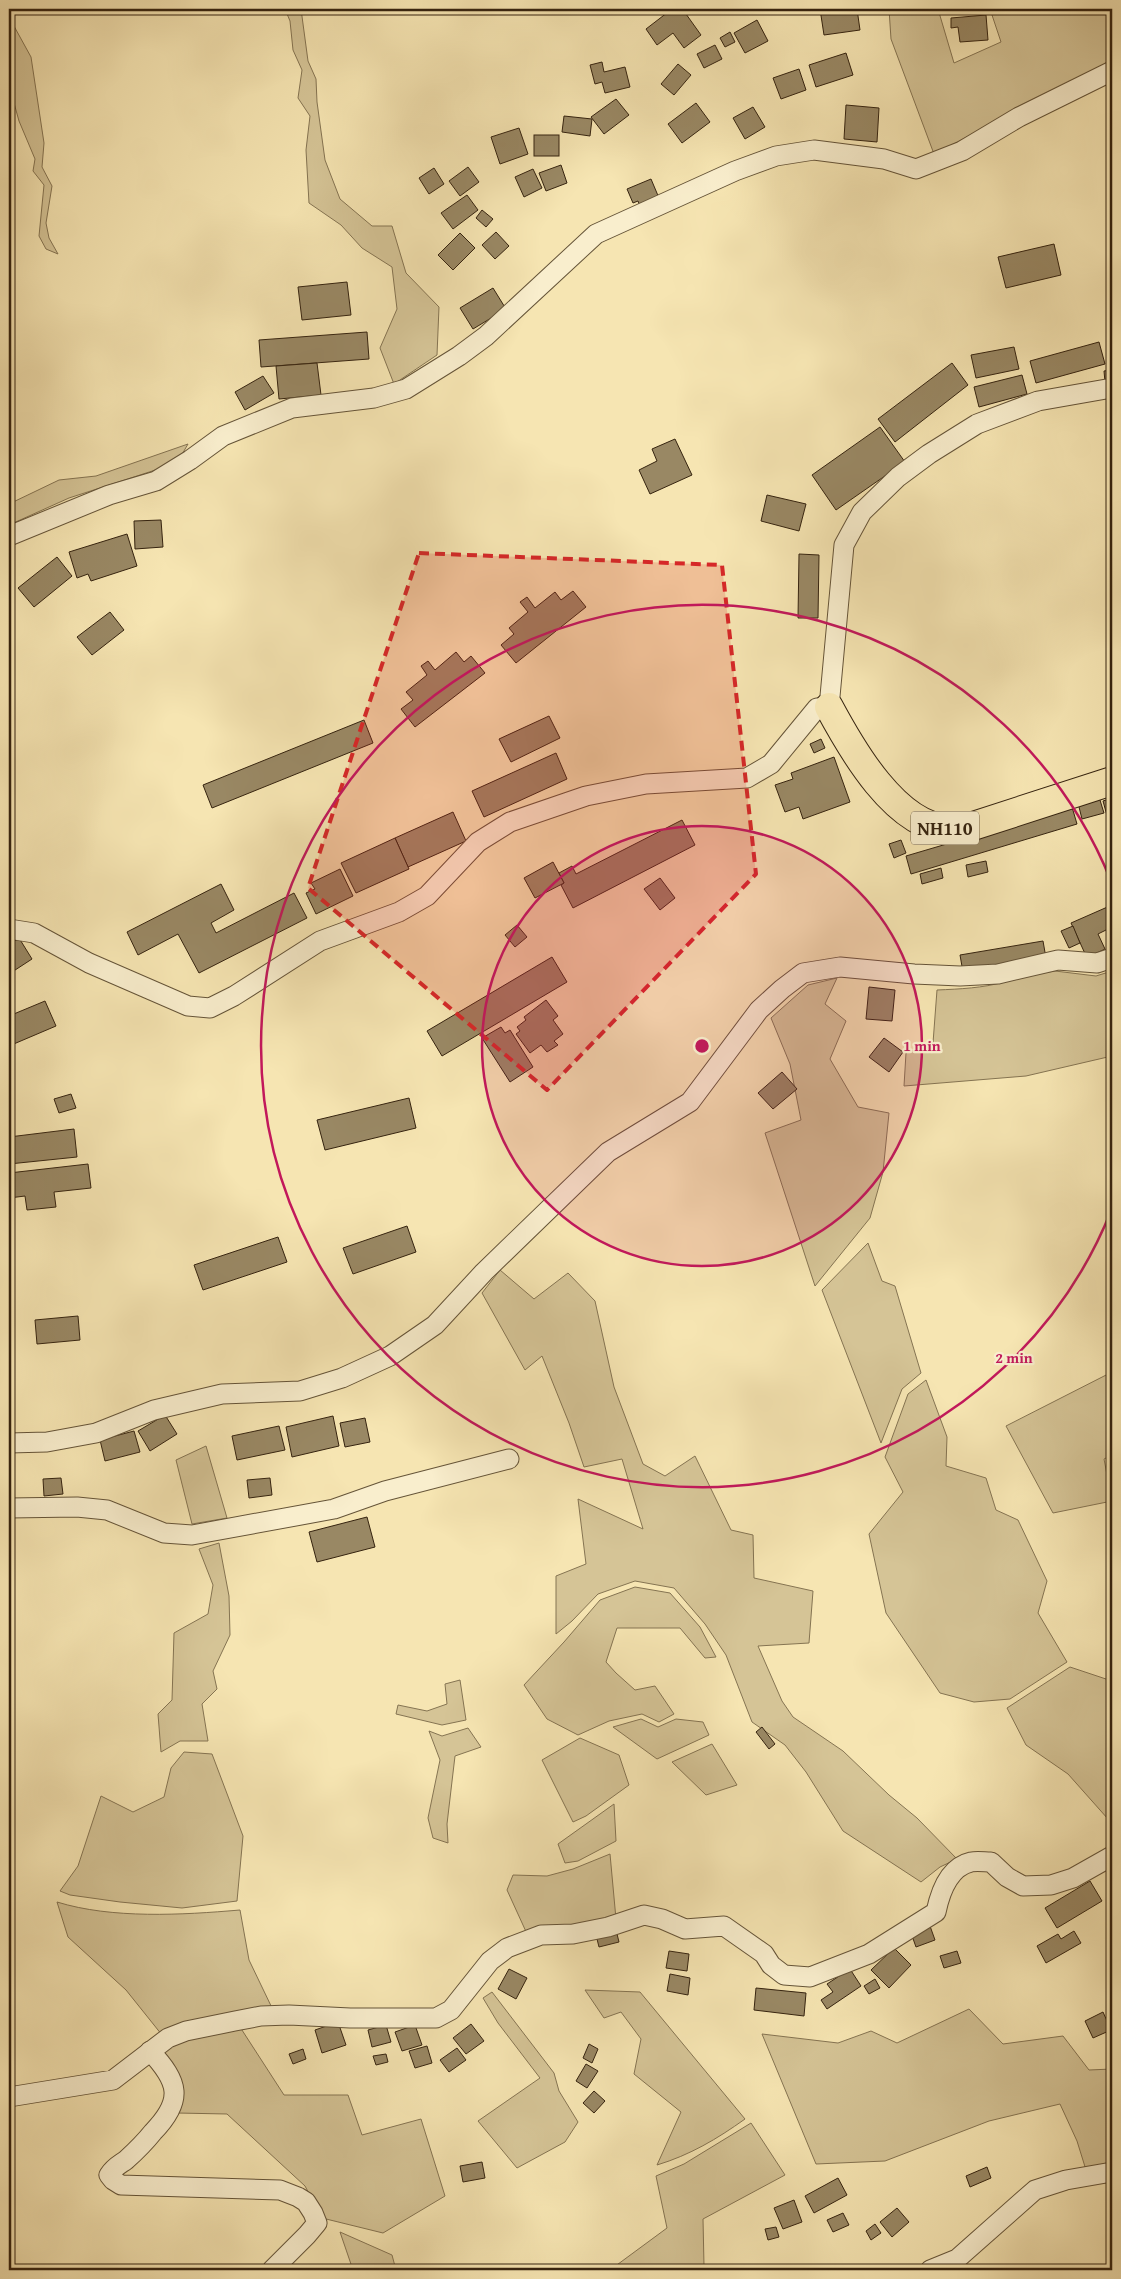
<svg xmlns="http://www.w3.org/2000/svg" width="1121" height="2279" font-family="'Gentium Book Plus',serif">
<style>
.green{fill:#d5c496;stroke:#857452}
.building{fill:#998864;stroke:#35230f}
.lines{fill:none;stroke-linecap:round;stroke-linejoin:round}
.street-casing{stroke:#655438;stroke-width:21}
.highway-casing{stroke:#35230f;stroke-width:30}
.street{stroke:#f9eecd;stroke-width:19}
.highway{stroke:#f6e5b2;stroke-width:28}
.marked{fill:#d62828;fill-opacity:0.2;stroke:#d62828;stroke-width:4;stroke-dasharray:10 6;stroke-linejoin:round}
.ring{fill:none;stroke:#c2185b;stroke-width:2.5}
.labels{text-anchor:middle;stroke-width:4.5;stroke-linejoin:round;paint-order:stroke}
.shield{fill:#f9eecd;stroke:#706048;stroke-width:1}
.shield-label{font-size:19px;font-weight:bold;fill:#35230f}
.centre{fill:#c2185b;stroke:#f9eecd;stroke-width:2.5}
.ring-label{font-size:15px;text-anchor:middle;font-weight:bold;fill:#c2185b;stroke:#f9eecd;stroke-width:4.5;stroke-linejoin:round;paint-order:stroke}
</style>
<rect width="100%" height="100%" fill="#f6e5b2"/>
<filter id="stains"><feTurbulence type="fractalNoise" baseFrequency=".004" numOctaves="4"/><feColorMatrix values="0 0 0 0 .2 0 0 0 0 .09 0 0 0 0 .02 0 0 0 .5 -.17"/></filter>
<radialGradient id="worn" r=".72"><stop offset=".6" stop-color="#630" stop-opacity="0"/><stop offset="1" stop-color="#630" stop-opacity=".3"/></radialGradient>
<g class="green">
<path d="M285,9H301L308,61L316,79L317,102L325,160L340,199L372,226H392L406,273L439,307L437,355L394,384L380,348L397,309L392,267L362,248L341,225L309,203L306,150L310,116L298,98L302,70L293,50L290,21Z"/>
<path d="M889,9H938L954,63L1001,42L990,9H1112V62L934,154L891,39Z"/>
<path d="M9,17L31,57L44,143L42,167L52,186L46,223L49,238L58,254L46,249L39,236L44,185L33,171L35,159L19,121L9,85Z"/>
<path d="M188,444L177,463L69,498L9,525V504L59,480L96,476Z"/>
<path d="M1055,971L1096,976L1112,971V1056L1026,1076L904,1086L906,1053L933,1043L937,990C960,989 983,988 1004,982C1022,978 1037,973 1055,971Z"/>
<path d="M837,978L825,1004L846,1021L830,1059L858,1107L889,1113L883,1172L870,1218L815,1286L765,1133L801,1120L790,1064L771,1018L808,985Z"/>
<path d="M868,1243L882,1281L895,1286L921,1373L902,1389L881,1443L822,1290Z"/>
<path d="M500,1270L534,1299L568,1273L595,1301L614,1387L643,1464L665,1476L695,1456L731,1530L753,1535L754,1578L813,1591L809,1643L758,1646L782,1701L793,1717L843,1751L889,1795L917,1818L957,1859L940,1867L921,1882L843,1831L806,1772L785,1745L752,1722L726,1655L705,1624L674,1588L635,1581L598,1594L572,1621L556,1634V1576L586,1564L578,1499L643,1529L622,1459L584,1467L569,1423L542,1356L525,1370L482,1293Z"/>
<path d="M1112,1372V1455L1104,1459L1112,1501L1053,1513L1006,1426Z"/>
<path d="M926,1380L947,1437L946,1466L986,1478L996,1510L1018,1520L1047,1581L1038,1613L1067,1662L1010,1699L974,1702L940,1693L886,1613L869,1534L903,1492L885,1457L908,1394Z"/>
<path d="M206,1446L227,1518L192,1524L176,1460Z"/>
<path d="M219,1543L229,1596L230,1635L213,1671L217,1689L202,1704L208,1741H180L161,1752L158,1714L172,1700L174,1633L208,1614L213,1585L199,1549Z"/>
<path d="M635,1587L670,1593L700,1627L716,1657L705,1658L680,1628H617L606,1662L616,1673L635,1690L655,1686L674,1714L659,1722L642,1714L609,1721L578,1735L547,1719L524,1685L564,1642L600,1600Z"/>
<path d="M1070,1667L1112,1681V1814L1108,1819L1068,1774L1026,1745L1007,1708Z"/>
<path d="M460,1680L466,1720L442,1725L396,1714L398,1705L427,1711L447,1704L445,1684Z"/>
<path d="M641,1719L658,1727L676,1719L703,1722L709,1735L657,1759L613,1727Z"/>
<path d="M468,1728L481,1747L455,1756L447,1824L448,1843L433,1838L428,1818L440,1760L429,1731L442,1736Z"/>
<path d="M580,1738L619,1755L629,1785L586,1816L573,1822L542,1760Z"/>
<path d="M712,1744L737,1785L706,1795L672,1762Z"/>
<path d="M184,1752L212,1754L243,1836L237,1901L182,1908L120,1902L70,1895L60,1891L78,1866L101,1796L133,1812L164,1797L171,1768Z"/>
<path d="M614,1804L616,1841L578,1861L565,1863L558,1844Z"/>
<path d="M610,1854L616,1919L528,1936L507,1890L513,1875L547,1876L573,1869Z"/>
<path d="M57,1902C112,1919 182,1915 240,1910L249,1960L273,2010L162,2035L126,1990L68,1937Z"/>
<path d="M585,1990L640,1992L745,2119C717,2139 690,2155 657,2165L681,2112L634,2074L641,2039L621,2012L604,2018Z"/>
<path d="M492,1992L554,2073L559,2091L578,2122L565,2142L517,2168L478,2121L540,2078L498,2023L483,1998Z"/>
<path d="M969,2009L1003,2044L1063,2036L1089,2070L1112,2069V2166L1086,2170L1077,2141L1060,2104L989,2121L885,2161L816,2164L762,2034L838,2043L871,2031L897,2043Z"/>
<path d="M240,2027L284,2095H348L362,2135L421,2119L445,2196L383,2233L322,2218L305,2186L227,2114L177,2113L162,2051L175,2041Z"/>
<path d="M751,2123L785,2175L703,2219L704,2266L706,2270H610L667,2228L656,2176L684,2164Z"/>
<path d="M340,2232L392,2255L396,2270H353Z"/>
</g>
<g class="building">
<path d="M672,9H691L692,10L686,14L701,35L684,48L673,33L657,45L646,29Z"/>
<path d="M715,9H729L717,14Z"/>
<path d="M820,9H857L860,30L824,35Z"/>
<path d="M986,15L988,40L960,42L958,27L951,28V18Z"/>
<path d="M757,20L768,41L745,53L734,33Z"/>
<path d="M730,32L735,42L725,47L720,38Z"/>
<path d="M715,45L722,59L704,68L697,54Z"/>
<path d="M846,53L853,75L816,87L809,65Z"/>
<path d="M602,62L604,72L625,67L630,87L605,93L602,82L595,84L590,65Z"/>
<path d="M678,64L691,75L674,95L661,84Z"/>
<path d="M799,69L806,90L781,99L773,78Z"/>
<path d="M616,99L629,115L604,134L591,117Z"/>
<path d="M696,103L710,122L682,143L668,124Z"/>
<path d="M846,105L879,108L877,142L844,139Z"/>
<path d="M753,107L765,127L745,139L733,118Z"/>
<path d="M564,116L592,119L590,136L562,132Z"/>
<path d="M519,128L528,154L500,164L491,137Z"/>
<rect x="534" y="135" width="25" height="21"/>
<path d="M561,165L567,183L546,191L539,173Z"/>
<path d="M468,167L479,182L460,196L449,181Z"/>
<path d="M434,168L444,184L429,194L419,178Z"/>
<path d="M533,169L542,188L524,197L515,177Z"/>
<path d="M651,179L659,198L640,206L638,201L633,203L627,189Z"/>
<path d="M467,195L478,210L453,229L441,213Z"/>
<path d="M482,210L493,219L486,227L476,218Z"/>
<path d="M496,232L509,246L495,259L482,245Z"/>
<path d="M460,233L475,248L453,270L438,255Z"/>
<path d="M1054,244L1061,275L1006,288L998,257Z"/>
<path d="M347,282L351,315L302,320L298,287Z"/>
<path d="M493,288L506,309L473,329L460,308Z"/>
<path d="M367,332L369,359L261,367L259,340Z"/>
<path d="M1099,342L1105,364L1036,383L1030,361Z"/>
<path d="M1014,347L1019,369L976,378L971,355Z"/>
<path d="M1112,352V381L1105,382L1104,371L1111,370L1109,353Z"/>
<path d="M317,363L321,395L279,399L276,366Z"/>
<path d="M952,363L968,385L895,442L878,419Z"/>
<path d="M1022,375L1027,394L979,407L974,387Z"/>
<path d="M263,376L274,393L245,410L235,392Z"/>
<path d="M880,427L905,462L836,510L812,475Z"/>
<path d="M675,439L692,475L650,494L639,470L657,461L652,449Z"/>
<path d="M767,495L806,504L799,531L761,521Z"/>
<path d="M161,520L163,547L135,549L134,521Z"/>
<path d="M127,534L137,566L91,581L88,574L77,578L69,552Z"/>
<path d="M799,554L819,555L818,618H798Z"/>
<path d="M57,557L72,576L34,607L18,588Z"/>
<path d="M573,591L586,607L516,663L501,645L514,634L509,628L528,612L520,602L527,597L535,608L555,592L561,600Z"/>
<path d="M110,612L124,630L92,655L77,637Z"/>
<path d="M456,652L464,662L471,656L485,673L415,727L401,709L413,700L406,692L427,675L421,666L428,661L435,670Z"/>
<path d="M549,716L560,738L511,762L499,739Z"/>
<path d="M364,720L373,743L212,808L203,785Z"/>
<path d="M821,739L825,748L814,753L810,744Z"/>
<path d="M556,753L567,779L484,817L472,791Z"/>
<path d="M834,757L850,802L803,819L799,807L785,812L775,785L793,779L791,773Z"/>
<path d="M1099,797L1104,813L1082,819L1078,803Z"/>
<path d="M1112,798V823H1109L1103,801Z"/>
<path d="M1072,807L1077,824L911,874L906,856Z"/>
<path d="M453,812L466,841L408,867L395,838Z"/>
<path d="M682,820L695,845L573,908L561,885L564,883L559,873L572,866L576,874Z"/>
<path d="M395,838L409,869L356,893L341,863Z"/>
<path d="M901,840L906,853L894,858L889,844Z"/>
<path d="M986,861L988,872L968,877L966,865Z"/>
<path d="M553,862L564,883L535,898L524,878Z"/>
<path d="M941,868L943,878L922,884L920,874Z"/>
<path d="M340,869L353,896L316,914L306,893L315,889L311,883Z"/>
<path d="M660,878L675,898L660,910L644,889Z"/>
<path d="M221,884L234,910L211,923L216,933L294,893L307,918L199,973L178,934L138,955L127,932Z"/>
<path d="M1112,905V927L1098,934L1105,949L1087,958L1071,923Z"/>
<path d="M517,925L527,937L515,947L505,935Z"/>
<path d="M1073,926L1080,943L1069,948L1061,931Z"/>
<path d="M19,938L32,959L9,974V945Z"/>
<path d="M1043,941L1046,958L963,972L960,955Z"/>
<path d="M552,957L567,982L442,1056L427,1031Z"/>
<path d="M869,987L895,990L892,1021L866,1019Z"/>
<path d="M546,1000L558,1016L553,1020L563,1034L554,1041L558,1045L547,1052L541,1045L530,1053L516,1034L520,1031L517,1027L526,1020L524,1017Z"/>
<path d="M45,1001L56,1026L9,1046V1016Z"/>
<path d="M501,1027L505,1033L510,1030L533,1067L510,1082L482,1038Z"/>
<path d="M884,1038L903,1052L889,1072L869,1057Z"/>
<path d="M782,1072L797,1089L773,1109L758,1093Z"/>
<path d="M71,1094L76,1108L59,1113L54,1099Z"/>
<path d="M409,1098L416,1128L325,1150L317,1120Z"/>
<path d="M74,1129L77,1157L9,1164V1137Z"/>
<path d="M88,1164L91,1188L54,1192L56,1207L27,1210L25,1196L9,1198V1173Z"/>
<path d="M407,1226L416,1252L353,1274L343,1248Z"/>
<path d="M278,1237L287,1262L203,1290L194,1265Z"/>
<path d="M78,1316L80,1340L37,1344L35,1320Z"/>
<path d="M165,1415L177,1434L150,1451L138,1431Z"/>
<path d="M333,1416L339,1446L292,1457L286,1427Z"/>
<path d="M365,1418L370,1442L345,1447L340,1423Z"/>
<path d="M279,1426L285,1450L237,1460L232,1436Z"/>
<path d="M134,1431L140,1452L105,1461L100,1440Z"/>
<path d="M61,1478L63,1494L44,1496L43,1479Z"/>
<path d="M270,1478L272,1495L249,1498L247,1480Z"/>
<path d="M367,1517L375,1547L317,1562L309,1532Z"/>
<path d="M762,1727L775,1744L769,1749L756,1732Z"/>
<path d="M1090,1881L1102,1901L1057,1928L1045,1908Z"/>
<path d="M930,1926L935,1940L916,1947L911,1933Z"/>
<path d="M616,1930L619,1942L599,1947L596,1935Z"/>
<path d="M1074,1931L1081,1943L1046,1963L1037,1946L1058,1934L1061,1939Z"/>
<path d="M894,1948L911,1965L889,1988L871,1970Z"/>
<path d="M669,1951L689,1954L687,1971L666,1968Z"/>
<path d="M957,1951L961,1963L944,1968L940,1956Z"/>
<path d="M509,1969L527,1978L516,1999L498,1989Z"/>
<path d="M850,1969L861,1986L827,2009L821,2000L833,1992L827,1984Z"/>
<path d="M670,1974L690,1978L688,1995L667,1991Z"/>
<path d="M875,1979L880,1988L869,1994L864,1986Z"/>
<path d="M756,1988L806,1993L804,2016L754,2010Z"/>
<path d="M1103,2012L1111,2030L1093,2038L1085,2021Z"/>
<path d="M338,2022L346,2045L322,2053L315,2030Z"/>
<path d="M471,2024L484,2041L466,2054L453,2038Z"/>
<path d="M386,2025L391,2042L372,2047L368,2030Z"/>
<path d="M415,2025L422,2045L402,2051L395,2032Z"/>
<path d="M589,2044L598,2049L592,2063L583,2058Z"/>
<path d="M427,2046L432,2063L415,2068L409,2051Z"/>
<path d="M457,2048L466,2060L449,2072L440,2060Z"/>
<path d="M303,2049L306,2059L293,2064L289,2054Z"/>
<path d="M386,2054L388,2062L376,2065L373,2056Z"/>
<path d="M586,2064L598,2071L587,2088L576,2081Z"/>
<path d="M594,2091L605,2101L594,2113L583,2103Z"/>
<path d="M482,2162L485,2178L463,2182L460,2166Z"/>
<path d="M987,2167L991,2178L970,2187L966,2176Z"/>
<path d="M838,2178L847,2195L814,2213L805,2196Z"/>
<path d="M794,2200L802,2222L783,2229L774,2208Z"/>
<path d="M897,2208L909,2222L892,2237L880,2222Z"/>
<path d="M843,2213L849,2225L833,2232L827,2220Z"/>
<path d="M875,2224L881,2233L871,2240L866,2231Z"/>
<path d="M776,2227L779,2237L768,2240L765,2229Z"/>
</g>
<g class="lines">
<g class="street-casing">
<g id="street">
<path d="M9,536L109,495L156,481L190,460L223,436L292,408L374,398L406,389L459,356L486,336L596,234L735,171L776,156L814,150L884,159L916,169L962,151L1019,117L1112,71"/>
<path d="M9,929L34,933L89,963L188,1006L210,1008L234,996L320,941L399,912L427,896L478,842L510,822L586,796L646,784L747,778L771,764L817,708L829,707L844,545L862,512L898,477L929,454L977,424L1038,401L1112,388"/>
<path d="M9,1443L47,1442L96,1433L154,1410L222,1394L300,1391L342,1378L390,1356L435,1325L484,1272L608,1152L690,1102L759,1010L782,989L803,973L840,967L914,974L960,976L998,974L1058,960L1097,963L1112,958"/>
<path d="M9,1508L77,1507L107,1510L164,1533L192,1535L334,1509L385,1491L509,1459"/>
<path d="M150,2051C179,2082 184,2100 153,2132C145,2142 136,2151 126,2160C119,2165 114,2167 109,2175L113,2180L121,2185L280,2190L298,2197L306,2202L313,2213L317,2223L307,2235L272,2270"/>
<path d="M9,2097L113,2080L168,2038L186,2031L235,2021L261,2016L289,2015L350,2018H436L451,2010L490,1961L507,1948L541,1935L573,1934L608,1927L644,1915L662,1919L685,1929L724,1926L764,1954L771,1965L784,1975L810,1977L869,1954L936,1912C940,1893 949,1867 971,1862C977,1861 985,1862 991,1862L1007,1877L1023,1886L1051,1885L1073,1878L1112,1856"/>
<path d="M930,2270L957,2259L1035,2190L1066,2180L1112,2172"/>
</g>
</g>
<g class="highway-casing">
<path id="highway" d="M829,707C851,748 896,828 950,829C958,829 966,827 973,826L1112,781"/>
</g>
<use href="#street" class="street"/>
<use href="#highway" class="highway"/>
</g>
<path class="marked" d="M419,553L722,565L756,874L547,1090L308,888Z"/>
<circle cx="702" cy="1046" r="220" fill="#c2185b" fill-opacity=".12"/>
<g class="ring">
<circle cx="702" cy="1046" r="220"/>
<path d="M1111 1211A441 441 0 1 1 1111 881"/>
</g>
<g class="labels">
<rect class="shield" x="911" y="811.5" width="68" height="33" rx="4"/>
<g class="shield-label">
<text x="945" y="835">NH110</text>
</g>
</g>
<circle cx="702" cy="1046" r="8" class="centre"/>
<g class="ring-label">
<text x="922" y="1051">1 min</text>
<text x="1014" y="1363">2 min</text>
</g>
<rect width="1121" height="2279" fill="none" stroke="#f6e5b2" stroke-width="30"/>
<rect x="10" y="10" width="1101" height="2259" fill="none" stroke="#35230f" stroke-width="2.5"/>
<rect x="15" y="15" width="1091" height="2249" fill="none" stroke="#35230f"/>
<rect width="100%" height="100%" filter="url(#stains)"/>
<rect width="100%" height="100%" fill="url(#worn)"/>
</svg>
